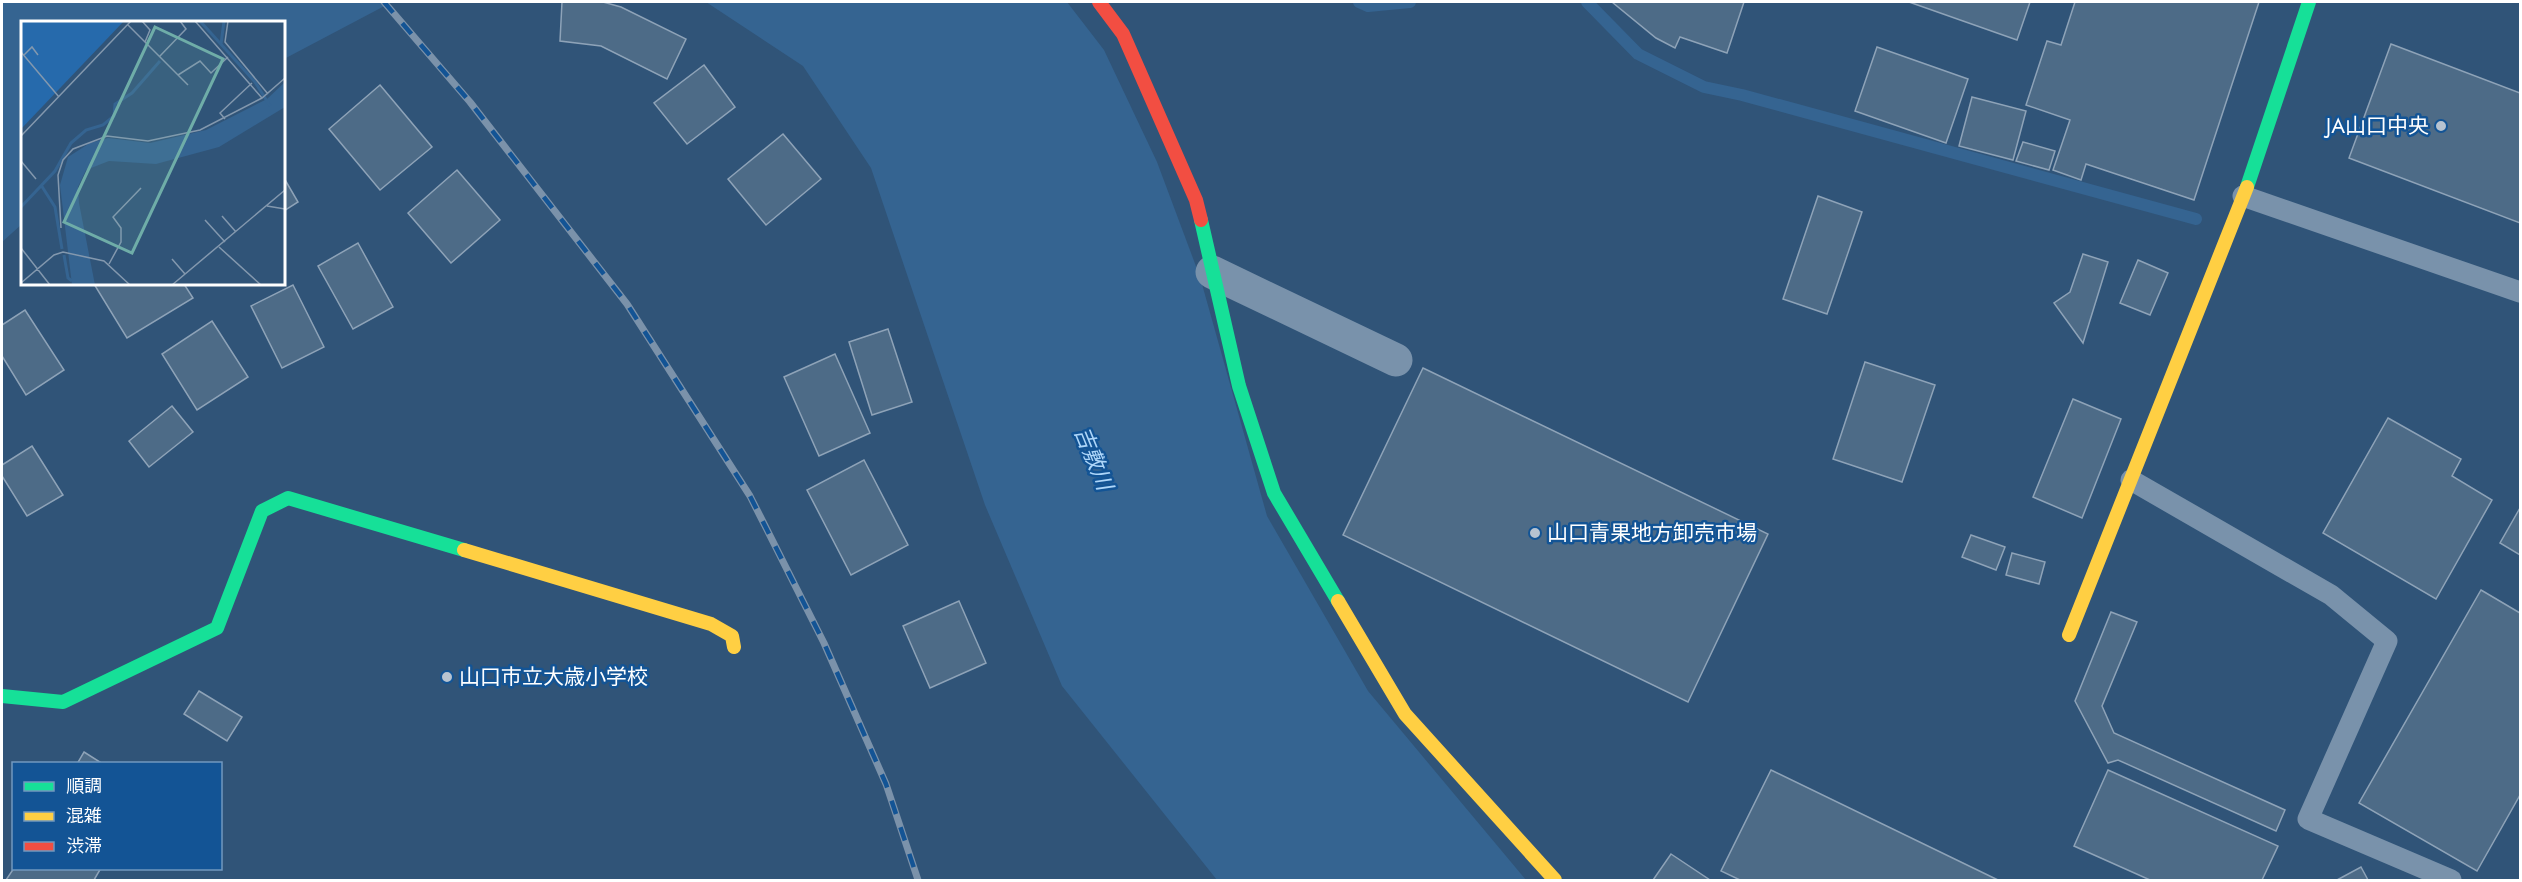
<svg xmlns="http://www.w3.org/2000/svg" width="2522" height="882" font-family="Jost,'Noto Sans JP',sans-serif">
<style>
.water{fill:#356491}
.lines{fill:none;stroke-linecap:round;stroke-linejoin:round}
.stream{stroke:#356491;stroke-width:12}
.building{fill:#4d6b87;stroke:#8ea3b8;stroke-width:1.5}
.lane{stroke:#7992ab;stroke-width:21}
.street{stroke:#7992ab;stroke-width:33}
.fast{stroke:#16e098;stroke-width:14}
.slow{stroke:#ffcf43;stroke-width:14}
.jam{stroke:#f24e42;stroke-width:14}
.rail-casing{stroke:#7b92aa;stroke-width:7}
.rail{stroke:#135495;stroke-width:4.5;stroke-dasharray:14;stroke-linecap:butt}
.poi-dot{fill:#b7c3d0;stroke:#135495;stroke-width:2}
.labels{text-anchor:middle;stroke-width:5;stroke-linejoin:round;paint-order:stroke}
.poi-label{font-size:21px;fill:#fff;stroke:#135495;text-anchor:start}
.water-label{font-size:22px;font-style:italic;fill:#aed6f9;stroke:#135495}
.inset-river{fill:none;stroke:#356491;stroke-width:3}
.inset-road{fill:none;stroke:#8398ae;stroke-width:1.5}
.view{fill:#6fada8;fill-opacity:0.15;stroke:#6fada8;stroke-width:3}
.inset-edge{fill:none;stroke:#fff;stroke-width:3}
</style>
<rect width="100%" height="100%" fill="#305478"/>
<g class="water">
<path d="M2,2H392L284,59V22H22V224L2,242Z"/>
<path d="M706,2H1067L1104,50L1157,162L1200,277L1267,516L1368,691L1526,880H1217L1062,686L985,505L871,168L803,66Z"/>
</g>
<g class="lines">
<g class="stream">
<path d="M1359,2L1368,6L1410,2"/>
<path d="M1587,2L1638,54L1704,87L1742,95L2196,219"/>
</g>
</g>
<g class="building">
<path d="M562,2H603L621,7L686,39L667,79L601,46L560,41Z"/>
<path d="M1612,2H1744L1727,53L1680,37L1675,48L1656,38Z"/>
<path d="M1909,2H2030L2017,40Z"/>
<path d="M2075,2H2259L2194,200L2086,164L2081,180L2053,170L2070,120L2026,105L2047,41L2061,45Z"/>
<path d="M2391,44L2520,93V223L2349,158Z"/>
<path d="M1877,47L1968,79L1946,143L1855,111Z"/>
<path d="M704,65L735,107L687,144L654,103Z"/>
<path d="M380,85L432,147L380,190L329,129Z"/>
<path d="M1972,97L2026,111L2013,160L1959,146Z"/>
<path d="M783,134L821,179L766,225L728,179Z"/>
<path d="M2023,142L2055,151L2049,170L2016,161Z"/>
<path d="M457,170L500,220L451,263L408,213Z"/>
<path d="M284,178L298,202L284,211Z"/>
<path d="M1818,196L1862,212L1827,314L1783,299Z"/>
<path d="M358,243L393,307L353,329L318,266Z"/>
<path d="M2083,254L2108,262L2083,343L2054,303L2070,292Z"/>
<path d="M2138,260L2168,273L2150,315L2120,303Z"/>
<path d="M94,284H184L193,298L127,338Z"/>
<path d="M293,285L324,347L282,368L251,306Z"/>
<path d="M25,310L64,370L26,395L2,356V325Z"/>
<path d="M212,321L248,377L197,410L162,354Z"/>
<path d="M888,329L912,402L872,415L849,342Z"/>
<path d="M835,354L870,433L819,456L784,377Z"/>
<path d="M1865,362L1935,385L1902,482L1833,459Z"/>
<path d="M1423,368L1768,534L1688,702L1343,535Z"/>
<path d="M2073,399L2121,419L2082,518L2033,497Z"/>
<path d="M172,406L193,432L149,467L129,441Z"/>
<path d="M2388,418L2461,459L2452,476L2492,500L2436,599L2323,533Z"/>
<path d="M32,446L63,495L27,516L2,476V465Z"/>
<path d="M864,460L908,545L851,575L807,490Z"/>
<path d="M2520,508V555L2500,543Z"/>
<path d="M1971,535L2005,547L1996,570L1962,557Z"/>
<path d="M2012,553L2045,562L2039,584L2006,575Z"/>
<path d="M2481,590L2520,613V795L2477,871L2359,803Z"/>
<path d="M959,601L986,663L930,688L903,626Z"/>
<path d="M2111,612L2137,622L2102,706L2114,733L2285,810L2276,831L2118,760L2108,763L2075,701Z"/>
<path d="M199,691L242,717L227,741L184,714Z"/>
<path d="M84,752L103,764H77Z"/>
<path d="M1771,770L1998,880H1740L1721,871Z"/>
<path d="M2108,770L2278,846L2262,880H2150L2074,846Z"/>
<path d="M1671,854L1710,880H1653Z"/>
<path d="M2361,867L2368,880H2337Z"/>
<path d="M14,868H101L94,880H6Z"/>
</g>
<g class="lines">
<g class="lane">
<path d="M2243,196L2520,292"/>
<path d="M2131,480L2331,595L2387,641L2308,819L2451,880"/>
</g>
<path class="street" d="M1212,272L1396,360"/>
<g class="fast">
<path d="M2247,187L2309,2"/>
<path d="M1201,220L1239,386L1274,493L1338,601"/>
<path d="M2,696L63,702L217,628L262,511L288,498L464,550"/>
</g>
<g class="slow">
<path d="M464,550L711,624L732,636L734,647"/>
<path d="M1338,601L1405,714L1555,880"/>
<path d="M2069,635L2247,187"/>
</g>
<path class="jam" d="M1099,2L1123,34L1196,200L1201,220"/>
<g class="rail-casing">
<path id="rail" d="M384,2L470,102L627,304L750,496L824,643L886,784L918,880"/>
</g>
<use href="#rail" class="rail"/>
</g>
<g class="poi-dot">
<circle cx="2441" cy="126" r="6"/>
<circle cx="1535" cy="533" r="6"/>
<circle cx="447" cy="677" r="6"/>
</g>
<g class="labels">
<g class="poi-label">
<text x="2429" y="133" text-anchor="end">JA山口中央</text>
<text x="1547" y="540">山口青果地方卸売市場</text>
<text x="459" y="684">山口市立大歳小学校</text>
</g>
<g class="water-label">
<text transform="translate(1094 458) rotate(68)" y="8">吉敷川</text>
</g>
</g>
<g transform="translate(21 21)">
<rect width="264" height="264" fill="#305478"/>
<path d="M0,0H103L0,108Z" fill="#266aac"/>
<path d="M264,61V86L198,126L135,143L88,140L65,149L57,166L58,182L74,264H51L39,164L47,136L69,122L87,117L129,122L185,109L246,78Z" fill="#356491"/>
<path class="inset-river" d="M179,0L234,61L249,85M200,23L203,0M20,164L34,186L41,228M0,186L34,150L50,122L65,109L82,104L93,95L94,83L111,72L139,40M43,234L47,257L51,260"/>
<path class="inset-road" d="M121,0L129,9L124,21M174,0L241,77M207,0L204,21L247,73M107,4L167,64M0,31L38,76M3,34L11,26L17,34M139,35L165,8L159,0M157,54L179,40L190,52L207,36M204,98L199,92L231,62M0,115L110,0M0,140L15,158M246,185L264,188M201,195L215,211M184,199L204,221M40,207L37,154L42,139L52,128L86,115L127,120L179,109L241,77L264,57M198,226L240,264M0,227L29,264M151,238L164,253M88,243L100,221V207L92,196L120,167M0,262L33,234L42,231L83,240L109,264M151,264L264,169"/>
<path class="view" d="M134,6L202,38L111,232L43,201Z"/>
<rect width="264" height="264" class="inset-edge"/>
</g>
<rect width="2522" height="882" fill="none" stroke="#ffffff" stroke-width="6"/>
<rect x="12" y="762" width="210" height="108" fill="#135495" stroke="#7198bf" stroke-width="1.5"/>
<rect x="24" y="782" width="30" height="9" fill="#16e098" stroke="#7198bf" stroke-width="1.5"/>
<text x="66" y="792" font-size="18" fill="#ffffff">順調</text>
<rect x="24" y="812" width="30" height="9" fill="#ffcf43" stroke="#7198bf" stroke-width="1.5"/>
<text x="66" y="822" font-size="18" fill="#ffffff">混雑</text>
<rect x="24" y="842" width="30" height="9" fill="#f24e42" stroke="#7198bf" stroke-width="1.5"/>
<text x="66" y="852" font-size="18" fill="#ffffff">渋滞</text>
</svg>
